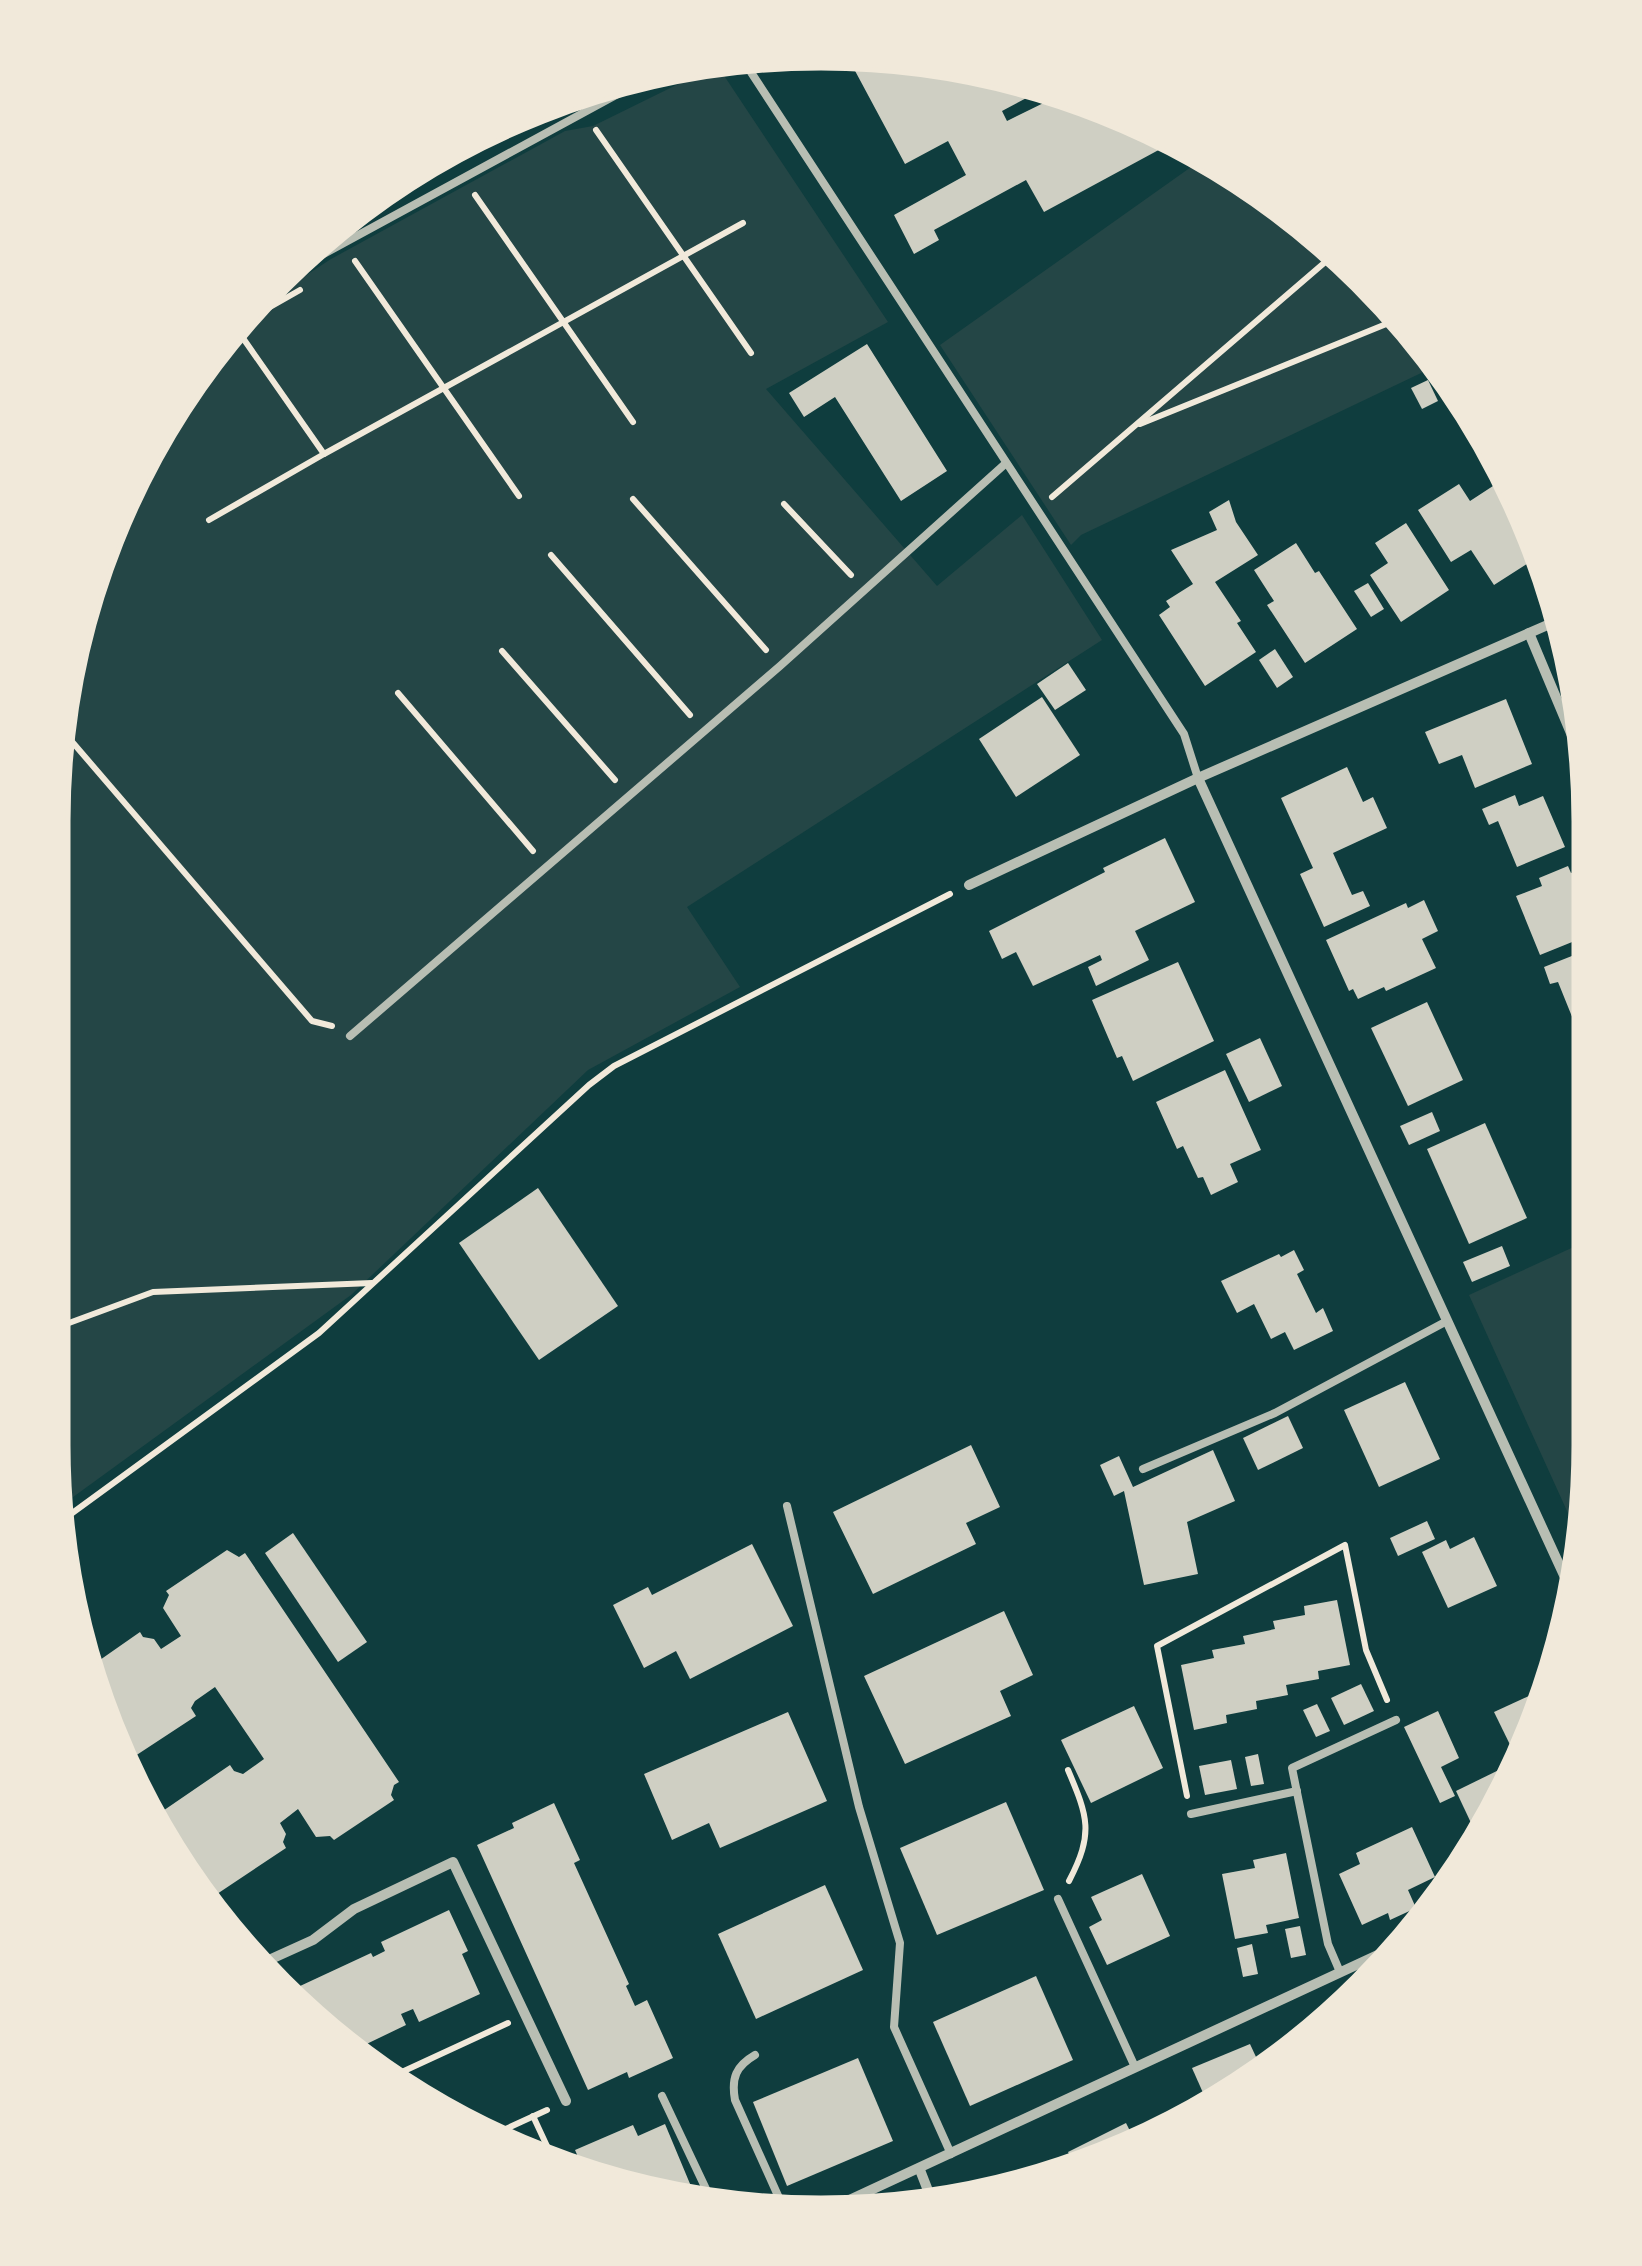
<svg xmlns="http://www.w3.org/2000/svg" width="1642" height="2266" font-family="Roboto,sans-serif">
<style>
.green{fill:#244646}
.building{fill:#cfcfc3}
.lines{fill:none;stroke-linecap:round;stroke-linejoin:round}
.path{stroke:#f1e9da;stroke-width:6}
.service{stroke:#b8beb3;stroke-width:8}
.minor{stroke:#b8beb3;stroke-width:10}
.rim{fill:none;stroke:#f1e9da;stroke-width:5}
</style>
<rect width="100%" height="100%" fill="#0f3d3e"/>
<g class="green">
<path d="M717,65L888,322L766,389L937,586L1022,515L1102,640L687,907L740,987L588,1070L351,1295L58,1508L50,1445V820L76,622L180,393L265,302L331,259L565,131L593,126Z"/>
<path d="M627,75L505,134L336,226L351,210L479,130Z"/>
<path d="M1208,155L1329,241L1432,351L1440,364L1081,535L1071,545L940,345Z"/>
<path d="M1589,1240L1590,1496L1582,1544L1469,1295Z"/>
</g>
<g class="building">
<path d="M846,54L921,57L1024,80L1032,95L1002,111L1007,121L1068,91L1159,132L1166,146L1044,212L1026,180L934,230L939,240L914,254L894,215L966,175L948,141L905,164Z"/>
<path d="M867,344L947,471L901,501L835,397L804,417L789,393Z"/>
<path d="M1428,380L1438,401L1422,409L1411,388Z"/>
<path d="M1459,484L1470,501L1493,486L1500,496L1504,493L1541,555L1494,585L1471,550L1451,562L1418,510Z"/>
<path d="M1229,500L1236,522L1258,555L1215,582L1241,621L1237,623L1256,652L1205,686L1159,615L1170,607L1166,601L1193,584L1171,550L1217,530L1209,512Z"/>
<path d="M1406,523L1449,590L1401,622L1370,575L1388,563L1375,543Z"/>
<path d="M1296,543L1315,573L1319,571L1357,629L1305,663L1267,605L1274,601L1254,570Z"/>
<path d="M1368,583L1384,609L1371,617L1354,591Z"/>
<path d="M1275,649L1293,677L1277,688L1259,660Z"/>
<path d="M1068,663L1086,690L1055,710L1037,684Z"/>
<path d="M1042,697L1080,755L1016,797L979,739Z"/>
<path d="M1506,699L1532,764L1475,788L1462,755L1439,764L1425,732Z"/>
<path d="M1347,767L1363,802L1373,797L1387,828L1333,853L1352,895L1363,891L1370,906L1324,927L1300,874L1313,868L1281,798Z"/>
<path d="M1515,795L1519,806L1543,796L1565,847L1517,867L1498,821L1489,825L1482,809Z"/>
<path d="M1165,838L1195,902L1135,931L1149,960L1096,986L1088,967L1102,960L1100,955L1033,986L1016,952L1002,959L989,931L1105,872L1103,868Z"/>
<path d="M1568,866L1571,873L1578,870L1586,890L1587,936L1540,955L1516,896L1542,886L1539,878Z"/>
<path d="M1424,900L1438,931L1422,939L1436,968L1386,991L1384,987L1358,999L1353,989L1349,991L1326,940L1406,903L1408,908Z"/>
<path d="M1587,950V1030L1579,1034L1558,982L1550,984L1544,967Z"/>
<path d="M1178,962L1214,1041L1133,1081L1122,1056L1117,1058L1092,1000Z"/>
<path d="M1427,1002L1463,1080L1408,1106L1371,1028Z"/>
<path d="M1260,1038L1282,1086L1249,1102L1226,1054Z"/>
<path d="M1225,1070L1261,1150L1230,1164L1238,1182L1211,1195L1203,1177L1198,1178L1183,1146L1177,1149L1156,1102Z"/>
<path d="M1432,1112L1440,1131L1409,1145L1400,1126Z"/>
<path d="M1485,1123L1527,1218L1469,1244L1427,1149Z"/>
<path d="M538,1188L618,1306L539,1360L459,1243Z"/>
<path d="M1502,1246L1510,1266L1472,1282L1463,1262Z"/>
<path d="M1294,1250L1304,1270L1297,1274L1316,1313L1323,1308L1333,1331L1294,1350L1285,1332L1271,1339L1254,1304L1237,1313L1221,1281L1279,1254L1281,1257Z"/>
<path d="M1405,1382L1440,1459L1379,1487L1344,1410Z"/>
<path d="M1288,1416L1303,1448L1258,1470L1243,1438Z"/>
<path d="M971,1445L1000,1507L966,1523L976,1544L873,1594L833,1512Z"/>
<path d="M1213,1450L1235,1501L1187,1522L1198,1574L1144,1585L1124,1491L1114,1496L1100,1465L1119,1456L1133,1487Z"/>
<path d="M1427,1521L1435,1539L1398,1556L1390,1538Z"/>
<path d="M293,1533L367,1642L338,1662L265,1553Z"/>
<path d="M1474,1537L1497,1586L1448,1608L1422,1552L1446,1540L1450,1549Z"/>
<path d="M752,1544L793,1626L690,1679L676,1651L644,1668L613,1605L648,1587L652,1595Z"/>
<path d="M227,1550L239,1557L245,1553L399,1782L394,1785L391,1795L394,1800L334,1840L330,1836L316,1837L298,1809L280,1823L286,1834L283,1842L286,1848L205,1902L180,1873L154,1817L230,1765L234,1771L243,1774L264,1759L215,1687L195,1701L191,1708L196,1716L129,1760L87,1669L140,1632L143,1637L154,1639L161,1649L181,1636L163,1608L169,1595L166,1591Z"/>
<path d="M1337,1600L1350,1665L1318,1671L1319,1679L1286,1685L1288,1695L1256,1701L1257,1709L1226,1715L1227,1723L1194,1730L1181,1665L1214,1658L1212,1650L1245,1644L1243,1636L1275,1629L1273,1621L1305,1615L1304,1606Z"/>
<path d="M1004,1611L1033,1675L1000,1691L1011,1716L905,1764L864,1676Z"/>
<path d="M1361,1684L1374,1711L1344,1725L1331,1698Z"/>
<path d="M1546,1688L1547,1690L1518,1761L1494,1712Z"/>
<path d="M1317,1704L1330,1731L1316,1737L1303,1710Z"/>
<path d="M1134,1706L1163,1768L1091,1803L1061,1740Z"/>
<path d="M1438,1711L1459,1758L1441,1767L1455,1796L1440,1803L1404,1727Z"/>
<path d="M788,1712L827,1801L720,1848L709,1823L672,1840L644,1774Z"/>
<path d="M1258,1754L1264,1784L1251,1786L1245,1757Z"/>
<path d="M1231,1760L1237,1789L1205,1795L1199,1766Z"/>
<path d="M1507,1766L1511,1776L1489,1830L1480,1842L1456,1791Z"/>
<path d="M1006,1802L1044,1890L937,1935L900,1848Z"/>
<path d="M554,1803L580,1860L574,1863L629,1984L626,1986L635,2006L647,2000L673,2058L629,2078L627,2072L588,2090L477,1845L514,1828L512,1823Z"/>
<path d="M1412,1827L1435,1877L1408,1890L1416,1908L1390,1920L1388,1913L1362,1925L1339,1874L1360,1864L1356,1853Z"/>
<path d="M1286,1853L1299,1918L1266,1925L1268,1933L1235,1939L1222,1874L1255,1868L1253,1860Z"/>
<path d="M1142,1874L1170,1936L1107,1965L1089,1927L1102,1920L1091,1897Z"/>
<path d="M825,1885L863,1970L756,2019L718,1934Z"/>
<path d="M449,1910L468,1951L462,1954L480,1994L419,2022L413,2009L401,2014L406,2025L352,2051L313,2025L285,1993L371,1953L373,1957L385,1951L381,1942Z"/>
<path d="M1300,1926L1306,1955L1291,1958L1285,1929Z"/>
<path d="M1252,1944L1258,1974L1243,1977L1237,1948Z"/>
<path d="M1036,1976L1073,2060L970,2106L933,2022Z"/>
<path d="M1250,2044L1263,2072L1208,2104L1192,2068Z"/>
<path d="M858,2058L893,2141L787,2186L753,2102Z"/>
<path d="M1126,2123L1137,2145L1116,2158L1076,2168L1068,2152Z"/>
<path d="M665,2124L698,2203L583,2168L575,2150L633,2125L638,2136Z"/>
</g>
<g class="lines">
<g class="path">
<path d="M596,130L751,353"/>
<path d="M475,195L633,422"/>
<path d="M355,261L519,496"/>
<path d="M249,319L300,290"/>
<path d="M238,331L324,454L743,223"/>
<path d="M1140,424L1401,318"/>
<path d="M1052,497L1338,251"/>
<path d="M633,499L766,650"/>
<path d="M784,504L851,575"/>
<path d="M209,520L324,454"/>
<path d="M551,555L690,715"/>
<path d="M502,651L615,780"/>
<path d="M398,693L533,851"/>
<path d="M62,730L312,1021L332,1026"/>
<path d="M50,1330L153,1292L372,1283"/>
<path d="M60,1522L319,1333L589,1085L614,1066L950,894"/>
<path d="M1068,1770C1088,1817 1094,1833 1069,1881"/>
<path d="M1187,1796L1157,1646L1345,1545L1366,1650L1387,1700"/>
<path d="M391,2077L508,2023"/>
<path d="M533,2116L553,2159"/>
<path d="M486,2138L547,2110"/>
</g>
<g class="service">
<path d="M741,57L1184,734L1198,778"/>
<path d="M296,269L662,70"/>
<path d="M350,1036L780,666L1005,464"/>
<path d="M1143,1469L1275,1413L1447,1321"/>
<path d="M787,1506L859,1807L900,1943L894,2027L951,2154"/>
<path d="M1191,1814L1297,1791"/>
<path d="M1058,1899L1135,2067"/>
<path d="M1340,1972L1328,1944L1292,1768L1396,1720"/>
<path d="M755,2055C736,2066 731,2078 735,2100L784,2209"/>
<path d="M662,2096L715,2208"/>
</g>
<g class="minor">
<path d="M1529,633L1586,769"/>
<path d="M1198,778L1574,1597"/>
<path d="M969,885L1198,778L1559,620"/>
<path d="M260,1964L313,1940L354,1909L453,1862L566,2101"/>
<path d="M920,2170L934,2206"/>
<path d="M830,2209L1410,1940"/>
</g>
</g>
<path d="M0 0H1642V2266H0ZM821 68H821A753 753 0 0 1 1574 821V1445A753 753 0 0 1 821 2198H821A753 753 0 0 1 68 1445V821A753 753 0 0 1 821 68Z" fill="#f1e9da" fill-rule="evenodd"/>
<path class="rim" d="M821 68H821A753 753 0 0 1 1574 821V1445A753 753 0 0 1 821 2198H821A753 753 0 0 1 68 1445V821A753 753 0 0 1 821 68Z"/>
</svg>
